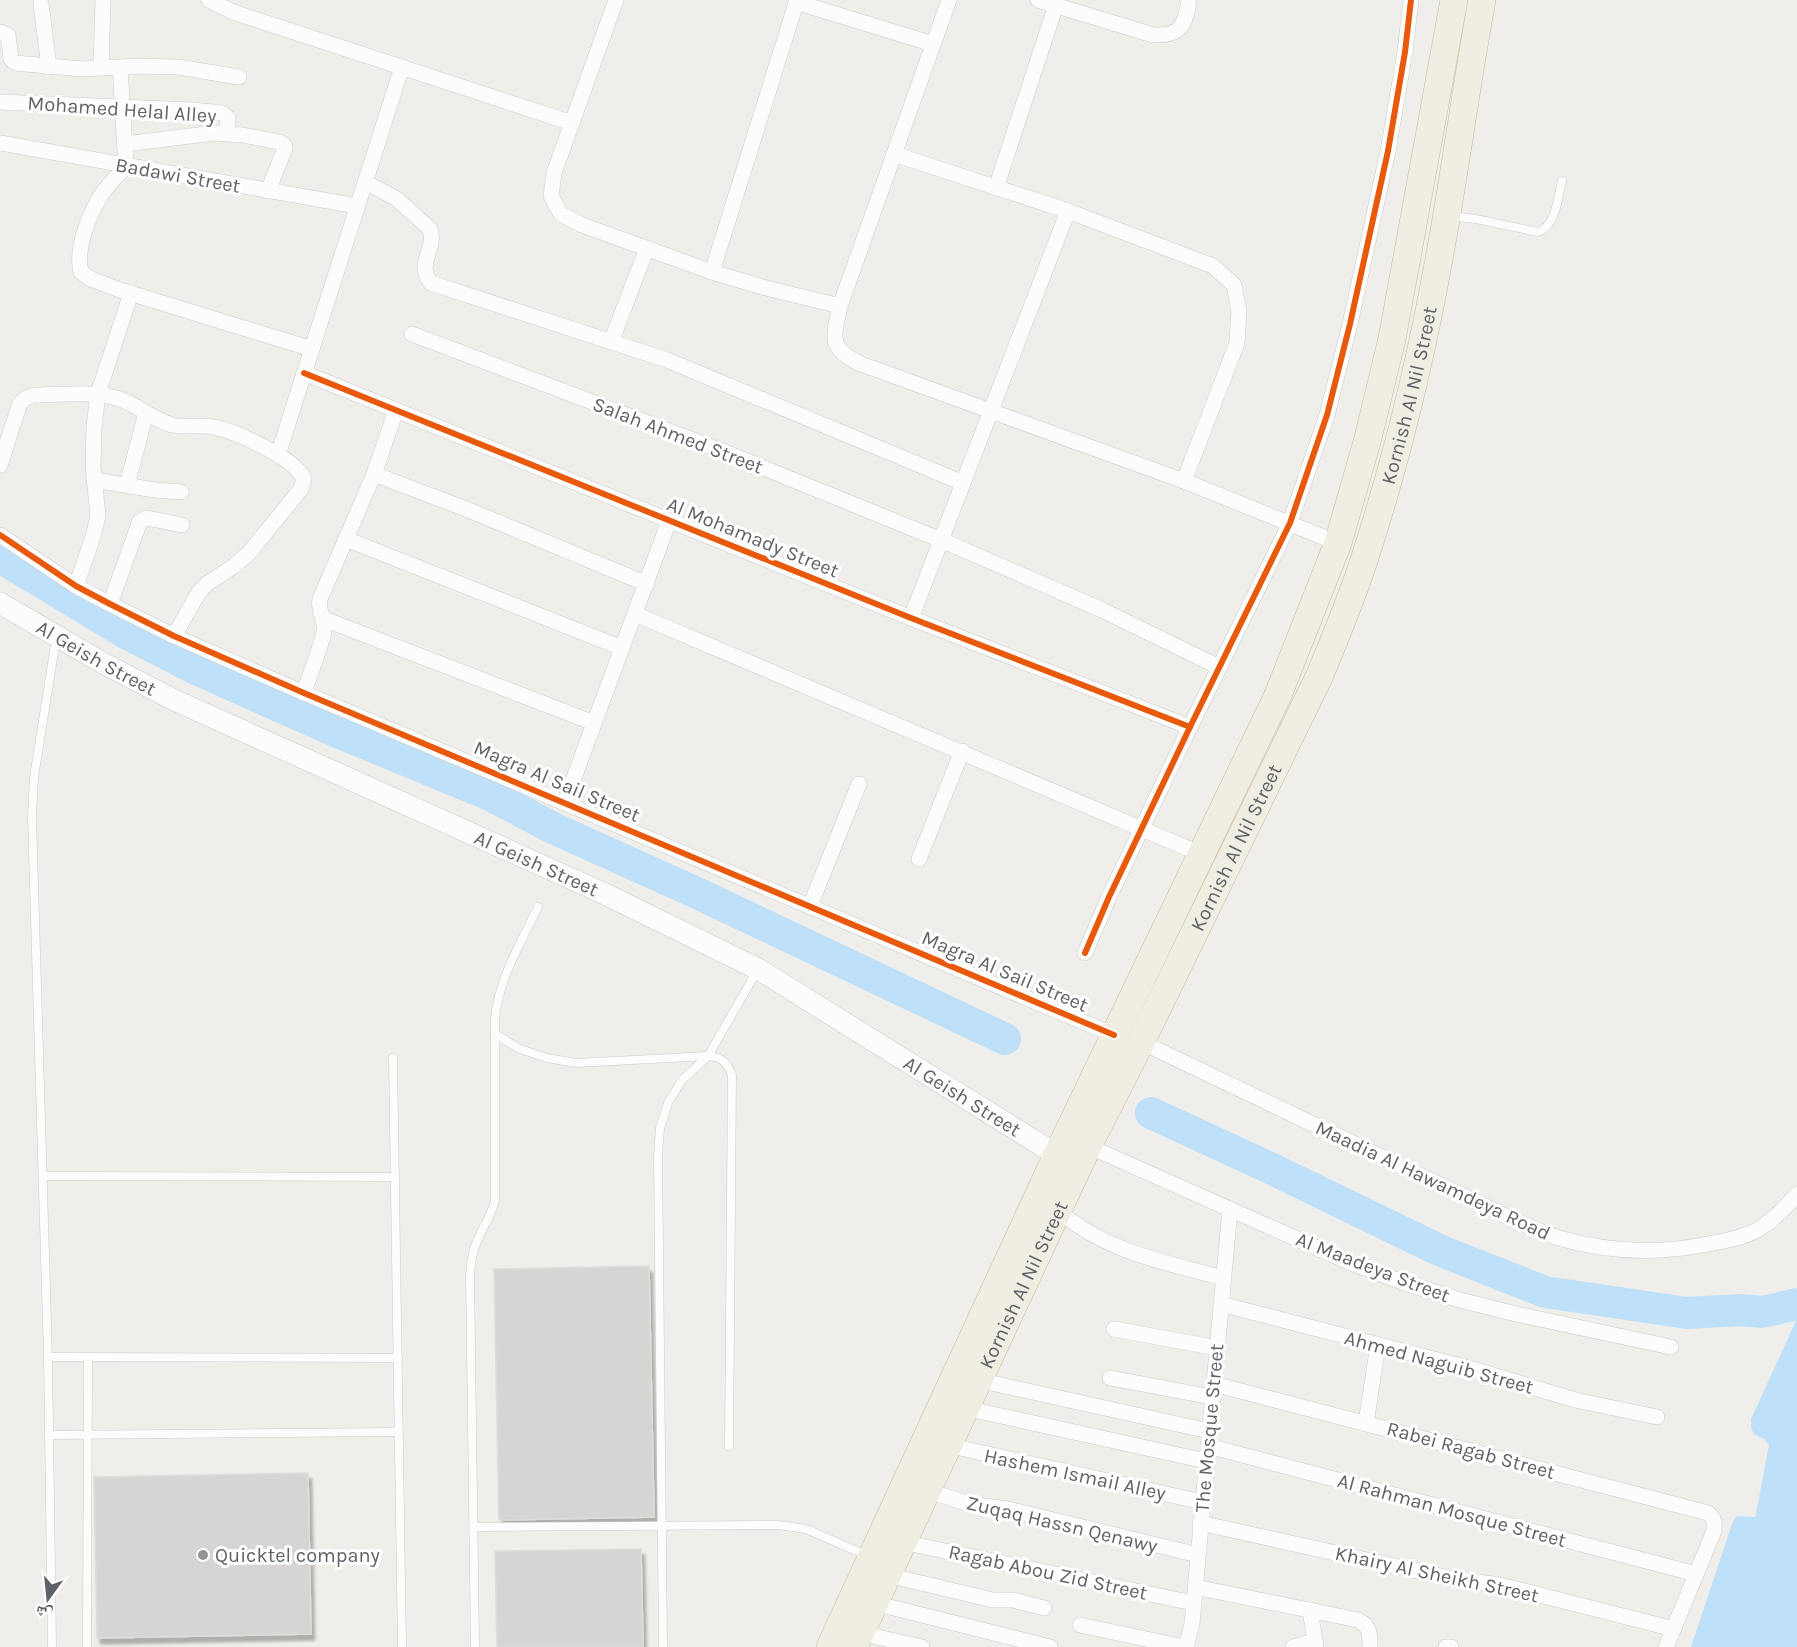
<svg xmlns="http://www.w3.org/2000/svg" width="1797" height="1647" font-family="Karla,'Noto Naskh Arabic',sans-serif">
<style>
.water{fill:#bfe0f9}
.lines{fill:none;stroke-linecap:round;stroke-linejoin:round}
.river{stroke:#bfe0f9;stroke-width:32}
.building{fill:#d6d5d3;stroke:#deddd9;stroke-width:1.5;filter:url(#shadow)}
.lane-casing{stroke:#cbcccc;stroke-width:9}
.street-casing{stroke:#cbcccc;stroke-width:16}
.secondary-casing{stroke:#cacacb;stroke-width:22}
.highway-casing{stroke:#c8b996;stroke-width:28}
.lane{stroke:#fdfcfc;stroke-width:8}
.street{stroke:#fdfcfc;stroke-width:15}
.secondary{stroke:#fdfcfc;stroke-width:21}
.highway{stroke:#f0ede3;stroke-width:27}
.cycleway-casing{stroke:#fff;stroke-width:10}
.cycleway{stroke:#e8590c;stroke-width:6}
.poi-dot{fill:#919496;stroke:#fff;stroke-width:2}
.labels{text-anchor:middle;stroke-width:6;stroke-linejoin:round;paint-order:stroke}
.street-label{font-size:20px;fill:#5f6368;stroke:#fff}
.poi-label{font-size:20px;fill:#5f6368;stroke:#fff;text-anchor:start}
</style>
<defs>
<filter id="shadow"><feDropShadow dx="3.5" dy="6" stdDeviation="1.5" flood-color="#0004"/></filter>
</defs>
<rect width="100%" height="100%" fill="#efeeea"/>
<path class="water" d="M1797,1311V1647H1691L1733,1521L1737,1516L1755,1517L1756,1514L1769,1445L1764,1439L1754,1434L1751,1428V1419L1795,1323Z"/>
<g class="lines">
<g class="river">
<path d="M0,557L126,633L196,669L335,731L490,795L555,829L699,894L1005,1039"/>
<path d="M1151,1113L1268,1167L1439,1250L1545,1292L1687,1313L1741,1310L1762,1312L1797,1304"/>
</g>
</g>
<g class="building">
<path d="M649,1266L654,1517L499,1520L494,1269Z"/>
<path d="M308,1473L311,1634L97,1638L94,1477Z"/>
<path d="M641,1549L643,1647H497L495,1551Z"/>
</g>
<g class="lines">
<g class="lane-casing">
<g id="lane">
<path d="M1450,216L1476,219L1538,232C1556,227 1558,197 1562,181"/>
<path d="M495,1034L520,1049L547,1058L576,1063L708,1056C722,1057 727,1062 732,1075L729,1446"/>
<path d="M393,1058L402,1647"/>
<path d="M44,1176L395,1177"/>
<path d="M48,1357L398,1358"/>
<path d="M49,1435L399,1432"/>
<path d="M473,1527L778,1525L806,1529L868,1556"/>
<path d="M52,1647L48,1357L32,817L34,777L56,639"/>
<path d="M87,1647L88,1357"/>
<path d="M475,1647L470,1274C471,1263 472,1252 477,1241C483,1227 491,1216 495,1201V1018C499,978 521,943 538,907"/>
<path d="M663,1647L658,1155L660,1128L668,1103L682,1080L708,1056L757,971"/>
</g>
</g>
<g class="street-casing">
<g id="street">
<path d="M209,0L233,12L572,123"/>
<path d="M616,0L554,173L551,196L561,214L582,225L712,272L766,288L840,306"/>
<path d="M949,0L840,306C833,339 828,348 861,364L1184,481L1338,543"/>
<path d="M1038,0L1153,35C1181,36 1185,26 1189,0"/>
<path d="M796,2L933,44"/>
<path d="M41,4L49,67"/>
<path d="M0,32L8,35L11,59L15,63L82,69L139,66L178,67L239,77"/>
<path d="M120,67L126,166C119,174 111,182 104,191C90,211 75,248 81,272L91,279L120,290L312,349"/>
<path d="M101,68L103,0"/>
<path d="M0,102L192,110L222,113L228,118L227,133"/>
<path d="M0,143L357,206"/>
<path d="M125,144L214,133L243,135L279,142L284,145L285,148L268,191"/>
<path d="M894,154L1068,211L1213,266L1234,285L1239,311L1237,343L1184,481"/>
<path d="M365,182L397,199L430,229C437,250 415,263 431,283L667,360L963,483"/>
<path d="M996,188L1056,5"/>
<path d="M712,272L797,0"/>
<path d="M412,334L722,451L941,540L1100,609L1219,667"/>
<path d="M611,342L647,248"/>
<path d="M304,373L911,618L1190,727"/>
<path d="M278,455L402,67"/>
<path d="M0,465L20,403L26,398L35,395C65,395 99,389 127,402C142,409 155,420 172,425C186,428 199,424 213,427C236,431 292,457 304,478L301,489L249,553L234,566L208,583L199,592L174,636"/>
<path d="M374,474L396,410"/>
<path d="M94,480L155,490L181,492"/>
<path d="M127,485L146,413"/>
<path d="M0,535L76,586L110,604L174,636L304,693L1114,1035"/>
<path d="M346,539L622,648"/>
<path d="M76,586L93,537L98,516L93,466L94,427L98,394L131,293"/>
<path d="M110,604L140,521L147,518L182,525"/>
<path d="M635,614L1201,854"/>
<path d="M911,618L1068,211"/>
<path d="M324,619L594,723"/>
<path d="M304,693C310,673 319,653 324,632C326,621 317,610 320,599L374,474L466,509L647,584"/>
<path d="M565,802L669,521"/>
<path d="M919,859L962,751"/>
<path d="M810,906L859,784"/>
<path d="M1085,953L1109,897L1190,727L1290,523L1327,415L1350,324L1388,151L1405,52L1411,0"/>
<path d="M1141,1042L1516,1221C1530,1227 1544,1233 1559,1238C1607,1252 1659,1254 1708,1244C1724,1241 1743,1238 1757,1230C1773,1221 1785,1208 1797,1194"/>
<path d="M1088,1146L1351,1263L1405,1283L1460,1300L1516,1314L1671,1347"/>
<path d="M1058,1211C1110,1253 1160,1261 1223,1278"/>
<path d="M1221,1304L1476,1370L1575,1400L1657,1417"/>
<path d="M1114,1329L1217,1348"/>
<path d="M1110,1378L1212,1397"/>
<path d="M978,1380L1209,1431"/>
<path d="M1214,1384L1708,1513C1714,1518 1715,1523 1714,1531L1666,1647"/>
<path d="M965,1408L1206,1461"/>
<path d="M1366,1423L1378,1345"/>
<path d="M947,1445L1202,1502"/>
<path d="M1208,1446L1696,1574"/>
<path d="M926,1490L969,1504L1008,1509L1198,1555"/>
<path d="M1200,1523L1453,1579L1500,1585L1674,1629"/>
<path d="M902,1542L1193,1603"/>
<path d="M887,1575L993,1600H1013L1044,1608"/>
<path d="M1195,1587L1358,1620C1370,1626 1370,1634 1370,1647"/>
<path d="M874,1603L1050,1647"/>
<path d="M1310,1610L1316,1647"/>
<path d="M1080,1625L1184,1647"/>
<path d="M860,1633L922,1647"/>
<path d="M1186,1647L1192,1624L1230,1209"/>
<path d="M1293,1647L1315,1641"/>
<path d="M1446,1647H1451"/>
</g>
</g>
<g class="secondary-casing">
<g id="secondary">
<path id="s1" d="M0,603L103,663L172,699L603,893L758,969L1057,1155"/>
</g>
</g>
<g class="highway-casing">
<g id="highway">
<path d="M830,1647L1057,1155L1278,695L1338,543L1367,442L1392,339L1454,0"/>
<path id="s2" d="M854,1647L1088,1146L1141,1042L1319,677C1336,636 1353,596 1366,554C1397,458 1421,359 1439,259C1455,173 1466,86 1482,0"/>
</g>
</g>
<use href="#lane" class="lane"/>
<use href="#street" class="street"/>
<use href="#secondary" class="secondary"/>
<use href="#highway" class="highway"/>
<g class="cycleway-casing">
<g id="cycleway">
<path d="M304,373L911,618L1190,727"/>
<path d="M0,535L76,586L110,604L174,636L304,693L1114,1035"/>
<path d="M1085,953L1109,897L1190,727L1290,523L1327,415L1350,324L1388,151L1405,52L1411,0"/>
</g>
</g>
<use href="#cycleway" class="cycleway"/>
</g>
<circle class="poi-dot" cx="203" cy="1555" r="6"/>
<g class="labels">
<g class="street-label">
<text transform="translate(122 109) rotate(4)" y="7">Mohamed Helal Alley</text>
<text transform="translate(178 175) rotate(10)" y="7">Badawi Street</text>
<text dy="7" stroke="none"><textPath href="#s2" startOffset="1372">Kornish Al Nil Street</textPath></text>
<text transform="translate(678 435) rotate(21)" y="7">Salah Ahmed Street</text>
<text transform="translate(753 537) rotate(22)" y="7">Al Mohamady Street</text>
<text dy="7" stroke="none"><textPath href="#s1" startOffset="111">Al Geish Street</textPath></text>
<text transform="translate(557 781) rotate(23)" y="7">Magra Al Sail Street</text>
<text dy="7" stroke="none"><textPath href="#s2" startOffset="886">Kornish Al Nil Street</textPath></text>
<text dy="7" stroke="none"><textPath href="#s1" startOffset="597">Al Geish Street</textPath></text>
<text transform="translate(1005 971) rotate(23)" y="7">Magra Al Sail Street</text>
<text dy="7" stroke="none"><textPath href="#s1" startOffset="1083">Al Geish Street</textPath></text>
<text transform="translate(1433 1180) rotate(25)" y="7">Maadia Al Hawamdeya Road</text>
<text transform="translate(1373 1267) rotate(21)" y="7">Al Maadeya Street</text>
<text dy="7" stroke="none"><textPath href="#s2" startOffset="400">Kornish Al Nil Street</textPath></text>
<text transform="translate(1439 1362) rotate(15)" y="7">Ahmed Naguib Street</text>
<text transform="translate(1209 1428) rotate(-85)" y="7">The Mosque Street</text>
<text transform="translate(1471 1450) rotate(15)" y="7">Rabei Ragab Street</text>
<text transform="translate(1075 1474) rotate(12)" y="7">Hashem Ismail Alley</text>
<text transform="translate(1452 1510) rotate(15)" y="7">Al Rahman Mosque Street</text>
<text transform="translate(1062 1524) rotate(13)" y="7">Zuqaq Hassn Qenawy</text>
<text transform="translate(1048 1572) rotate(12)" y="7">Ragab Abou Zid Street</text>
<text transform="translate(1437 1574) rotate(12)" y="7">Khairy Al Sheikh Street</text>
</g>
<g class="poi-label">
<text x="215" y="1562">Quicktel company</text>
</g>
</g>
<g transform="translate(48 1599) rotate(195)" stroke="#ffffff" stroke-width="4.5" paint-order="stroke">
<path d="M0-4.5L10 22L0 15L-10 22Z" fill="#5f6368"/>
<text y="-9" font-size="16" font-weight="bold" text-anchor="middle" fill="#5f6368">ش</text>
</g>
</svg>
